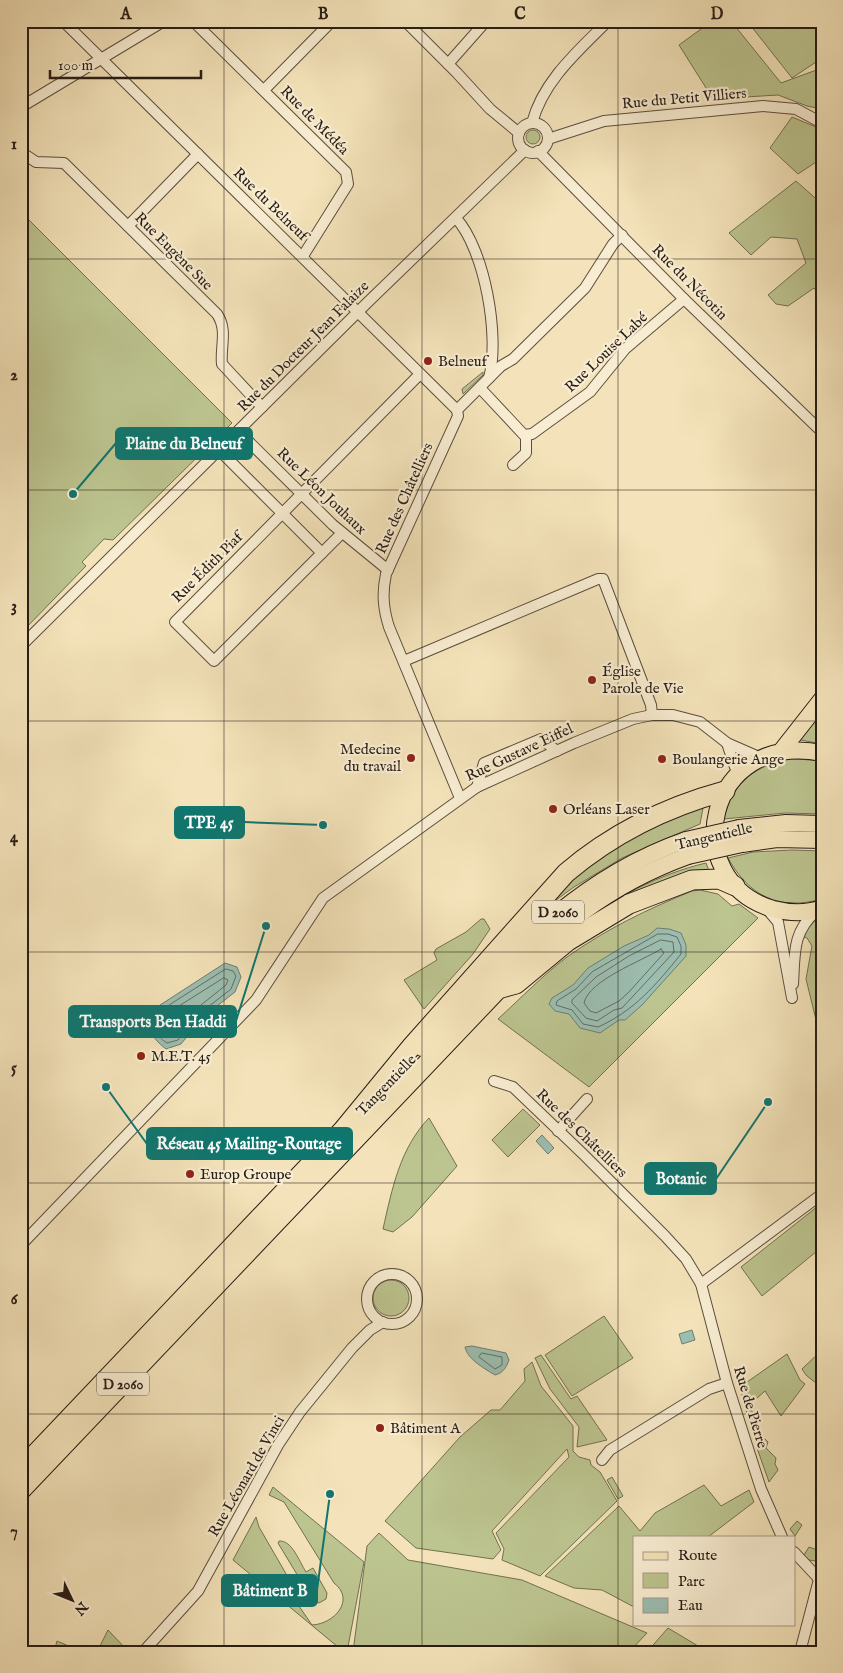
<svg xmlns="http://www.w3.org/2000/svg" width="843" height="1673" font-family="'IM FELL English',serif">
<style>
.green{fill:#bcc48f;stroke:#727052}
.water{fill:#9cbeb1;stroke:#6e7e73}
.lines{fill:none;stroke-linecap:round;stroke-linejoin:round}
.shore{stroke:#626e63;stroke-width:1}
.street-casing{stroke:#5b4e3e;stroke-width:12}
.primary-casing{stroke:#281d15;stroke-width:18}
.highway-casing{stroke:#281d15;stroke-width:21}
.street{stroke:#f8edd2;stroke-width:10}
.primary{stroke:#f4e3ba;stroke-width:16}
.highway{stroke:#f4e3ba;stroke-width:19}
.primary-bridge-casing{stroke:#281d15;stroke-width:18;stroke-linecap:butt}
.primary-bridge{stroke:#f4e3ba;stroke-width:16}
.grid{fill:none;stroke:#281d15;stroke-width:1;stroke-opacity:0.55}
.poi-dot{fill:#8f2418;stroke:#f8edd2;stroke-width:2}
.labels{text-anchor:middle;stroke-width:4.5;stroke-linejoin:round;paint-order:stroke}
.shield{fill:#f8edd2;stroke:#665b4e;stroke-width:1}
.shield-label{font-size:14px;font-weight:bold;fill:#281d15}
.street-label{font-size:15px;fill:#281d15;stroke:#f8edd2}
.poi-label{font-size:15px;fill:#281d15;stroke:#f8edd2;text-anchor:start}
.leader{fill:none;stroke:#0f766e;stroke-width:2}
.callout-dot{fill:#0f766e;stroke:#f8edd2;stroke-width:2}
.callout{fill:#0f766e;stroke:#0f766e;stroke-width:2}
.callout-label{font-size:16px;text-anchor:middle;font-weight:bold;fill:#fff}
.neatline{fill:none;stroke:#281d15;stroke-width:2}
.grid-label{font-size:16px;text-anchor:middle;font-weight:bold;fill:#281d15}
</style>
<rect width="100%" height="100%" fill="#f4e3ba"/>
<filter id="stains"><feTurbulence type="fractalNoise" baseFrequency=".004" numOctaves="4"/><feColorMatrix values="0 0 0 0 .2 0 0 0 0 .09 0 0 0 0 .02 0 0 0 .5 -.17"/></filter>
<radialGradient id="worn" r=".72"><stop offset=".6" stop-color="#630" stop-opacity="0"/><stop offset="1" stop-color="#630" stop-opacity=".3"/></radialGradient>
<g class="green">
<path d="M712,21H731L781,83L822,68V109L807,106L778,95L713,99L679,45Z"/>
<path d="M747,21H822V58L792,78Z"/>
<path d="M792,117L816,127L822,132V158L798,174L770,148Z"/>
<circle cx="533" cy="137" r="7"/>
<path d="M796,181L822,204V299L814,288L788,306L776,304L768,295L806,263L797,239L771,237L751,255L729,233Z"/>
<path d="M21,212L232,423L113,540L104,539L82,562L86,566L21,633Z"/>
<path d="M483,372V375L463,394L462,389Z"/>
<path d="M822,707V744L801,740L800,738Z"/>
<path d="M785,758L822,761V814L785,813L724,819C733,781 751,771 785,758Z"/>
<path d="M700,805L703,808L700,824L622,858L574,887L533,917L603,849Z"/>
<path d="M792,850L822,851V899C779,911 749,896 728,858L753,852Z"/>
<path d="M706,863L710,873L576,927C614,898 659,874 706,863Z"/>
<path d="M700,890L718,894L732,906L739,904L758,918L589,1087L498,1019C521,998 542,976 567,957C606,929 648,909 692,891Z"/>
<path d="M822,917V1035L820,1036L806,979L812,946L807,938L802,936L805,927Z"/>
<path d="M481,919H484L490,929L473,954L424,1009L404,980L437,960L434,953L436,949L466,932Z"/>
<path d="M523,1109L540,1125L508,1157L492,1140Z"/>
<path d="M429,1118L457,1166L412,1217L393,1232L383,1229C392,1189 400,1148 429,1118Z"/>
<path d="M822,1203V1247L762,1296L741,1267Z"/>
<circle cx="391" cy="1298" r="18"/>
<path d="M604,1316L633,1358L572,1396L545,1355Z"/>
<path d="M822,1350V1388L806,1375L802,1369Z"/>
<path d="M787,1354L800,1380L805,1384L781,1416L765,1391L748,1406L757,1418L750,1425L740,1387Z"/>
<path d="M541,1355L571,1399L577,1396L607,1440L577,1447L579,1427L550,1389L535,1358Z"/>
<path d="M532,1362L541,1386L573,1426V1451L579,1457L590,1460L591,1465L600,1472L617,1501L540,1576L502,1560L504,1549L496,1533L569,1457L567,1449L492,1531L501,1550L493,1559L416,1548L385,1521L460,1437L491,1410H500L525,1381L524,1369Z"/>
<path d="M764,1438L768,1442L766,1448L776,1458L775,1464L778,1470L769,1482L757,1448Z"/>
<path d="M612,1477L623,1496L618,1499L607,1480Z"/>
<path d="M704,1485L721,1506L749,1490L754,1502L708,1537H634V1607L602,1590L574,1588L545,1576L619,1506L640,1531L655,1513Z"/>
<path d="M273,1487L364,1562L347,1652H344L233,1560L256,1517L259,1527L289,1579L292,1596L312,1625C334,1624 356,1600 334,1583L284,1502L269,1495Z"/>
<path d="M797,1521L802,1525L795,1536L790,1529Z"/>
<path d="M379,1533L408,1560L522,1580L647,1633L629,1652H353L367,1546Z"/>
<path d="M279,1541C292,1540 299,1561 306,1572L313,1568L327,1593L326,1599L319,1603L313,1601L278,1543Z"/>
<path d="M809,1547L820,1551L815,1561L809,1560L804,1555Z"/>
<path d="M668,1628L708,1652H680L672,1647L667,1652H647Z"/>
<path d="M108,1630L126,1649L123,1652H97Z"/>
<path d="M57,1641L78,1650L80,1652H54Z"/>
</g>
<g class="water">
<path d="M657,928L669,929L681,933L686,945V956L642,1005L625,1020H619L600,1033L580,1028L569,1014L555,1011L549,1004L552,998L573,985L588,968L624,946L649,935Z"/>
<path d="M225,963L237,967L241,977L235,992L203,1017L181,1044L166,1049C150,1037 144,1024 157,1007Z"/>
<path d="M542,1135L554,1148L548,1154L536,1141Z"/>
<path d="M692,1330L695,1340L682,1344L679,1334Z"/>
<path d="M472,1346L506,1353L509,1360C506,1368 503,1373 495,1375C485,1369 467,1359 465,1347Z"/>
</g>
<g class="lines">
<g class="shore">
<path d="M658,934H668L677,937L681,946V954C656,985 634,1011 598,1027L583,1024L572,1010L556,1005L557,1001L576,989L592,972Z"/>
<path d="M661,940L673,942L674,952L622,1008L614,1010L597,1021L586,1018L572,1003V1000L596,977L629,956Z"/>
<path d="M661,949L664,953L629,992L619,1001L596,1013L590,1011L584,1003C589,980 642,961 661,949Z"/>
<path d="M226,969L233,971L236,976L231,989L199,1014L178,1040L167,1043C154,1035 151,1023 160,1011Z"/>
<path d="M224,978L228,980L226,985L196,1009L174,1034L169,1036L160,1026L165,1015Z"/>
<path d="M482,1353L502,1357V1365L495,1369L479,1357Z"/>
</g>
<g class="street-casing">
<g id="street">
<path d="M63,21L457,410"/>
<path d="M193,21L346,172L348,184L303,256"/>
<path d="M405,21L457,73L490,109L519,133"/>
<path d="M448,64L486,21"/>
<path d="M264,90L332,21"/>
<path d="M21,107L164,21"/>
<path d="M532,123C543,81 578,51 608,21"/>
<circle cx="533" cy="138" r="15"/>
<path d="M548,139L604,121L763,106L796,109L822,123"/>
<path d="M538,151L684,299L822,432"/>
<path d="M21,152L36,162L64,163L217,314C228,330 220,347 222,364L262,407"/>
<path d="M456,218C485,250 500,337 489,378"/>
<path d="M128,226L198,154"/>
<path d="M480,388L524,435L532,434L590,392L625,349L684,299"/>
<path d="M457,410L458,416L386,574C382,593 383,608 389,627L460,798"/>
<path d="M457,410L501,366L513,359L585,288L613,244L622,235"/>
<path d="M238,431L333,525L388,570"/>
<path d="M219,450L322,553"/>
<path d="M513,465L526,453V436"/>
<path d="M342,533L214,661L175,622L420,374"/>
<path d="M21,646L369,301L525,150"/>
<path d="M404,661L598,579H603L651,705L652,715"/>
<path d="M727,743L737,773"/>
<path d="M477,787L484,763L541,739L557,751"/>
<path d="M767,909L778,922L792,998"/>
<path d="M793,984C795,954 792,933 816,911"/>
<path d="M494,1081L513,1087L583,1154L665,1236L686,1259L701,1284L727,1383L761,1489L782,1537"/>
<path d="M558,1131L587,1099"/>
<path d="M21,1245L256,1000L323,898L477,787L574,743L633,719L652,715H673L700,722L727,743L759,757"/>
<circle cx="392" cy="1299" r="25"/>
<path d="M701,1284L822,1194"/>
<path d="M602,1460L610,1450L709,1389L727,1383"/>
<path d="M794,1552L821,1581"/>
<path d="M143,1652L198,1591L278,1445L300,1412L352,1348L370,1330L383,1322"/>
<path d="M800,1652L822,1568"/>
</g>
</g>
<g class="primary-casing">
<g id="primary">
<path d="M782,750L822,699"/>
<path d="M822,753C705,730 676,880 773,909C789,913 806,914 822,908"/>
<path d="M739,828L786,823L822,824"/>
<path d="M742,844L777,839L822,840"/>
<path d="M498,989C554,929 610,884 688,856"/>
<path d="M422,1048C503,963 571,880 686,840"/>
</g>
</g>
<g class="highway-casing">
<g id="highway">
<path d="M21,1469L343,1130L412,1046L566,873C613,833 666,807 725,791"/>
<path d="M21,1490L498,989L516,984L568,941L629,904L692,880L719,879L735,886"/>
</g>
</g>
<use href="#street" class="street"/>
<use href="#primary" class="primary"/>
<use href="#highway" class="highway"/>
<g class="primary-bridge-casing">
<g id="primary-bridge">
<path d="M686,840L739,828"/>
<path d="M688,856L742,844"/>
</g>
</g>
<use href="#primary-bridge" class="primary-bridge"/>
</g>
<path class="grid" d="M224,21V1652M422,21V1652M618,21V1652M21,259H822M21,490H822M21,721H822M21,952H822M21,1183H822M21,1414H822"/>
<g class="poi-dot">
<circle cx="428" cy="361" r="5"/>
<circle cx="592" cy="680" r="5"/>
<circle cx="411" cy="758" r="5"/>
<circle cx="662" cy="759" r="5"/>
<circle cx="553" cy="809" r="5"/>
<circle cx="141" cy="1056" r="5"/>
<circle cx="190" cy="1174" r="5"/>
<circle cx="380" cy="1428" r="5"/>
</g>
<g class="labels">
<g class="shield">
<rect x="532" y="900.5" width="52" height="23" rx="4"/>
<rect x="97" y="1372.5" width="52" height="23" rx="4"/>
</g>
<g class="shield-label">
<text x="558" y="917">D 2060</text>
<text x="123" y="1389">D 2060</text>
</g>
<g class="street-label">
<text transform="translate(684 98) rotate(-5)" y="5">Rue du Petit Villiers</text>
<text transform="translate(315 120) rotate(45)" y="5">Rue de Médéa</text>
<text transform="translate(271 204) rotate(44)" y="5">Rue du Belneuf</text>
<text transform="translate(174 251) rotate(45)" y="5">Rue Eugène Sue</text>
<text transform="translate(690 282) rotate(45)" y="5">Rue du Nécotin</text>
<text transform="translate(303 346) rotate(-45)" y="5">Rue du Docteur Jean Falaize</text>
<text transform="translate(606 352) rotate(-44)" y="5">Rue Louise Labé</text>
<text transform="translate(322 491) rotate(44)" y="5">Rue Léon Jouhaux</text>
<text transform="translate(404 498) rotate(-66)" y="5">Rue des Châtelliers</text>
<text transform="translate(207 567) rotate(-45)" y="5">Rue Édith Piaf</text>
<text transform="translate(519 752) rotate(-25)" y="5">Rue Gustave Eiffel</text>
<text transform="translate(714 836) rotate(-13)" y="5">Tangentielle</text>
<text transform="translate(386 1085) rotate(-46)" y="5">Tangentielle</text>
<text transform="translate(582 1133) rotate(44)" y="5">Rue des Châtelliers</text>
<text transform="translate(751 1407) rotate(73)" y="5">Rue de Pierre</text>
<text transform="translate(246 1476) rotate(-60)" y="5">Rue Léonard de Vinci</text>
</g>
<g class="poi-label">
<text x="438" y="366">Belneuf</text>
<text x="602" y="676">Église<tspan x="602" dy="17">Parole de Vie</tspan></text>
<text x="401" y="754" text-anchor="end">Medecine<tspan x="401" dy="17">du travail</tspan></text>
<text x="672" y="764">Boulangerie Ange</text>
<text x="563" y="814">Orléans Laser</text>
<text x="151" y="1061">M.E.T. 45</text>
<text x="200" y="1179">Europ Groupe</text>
<text x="390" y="1433">Bâtiment A</text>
</g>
</g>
<path class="leader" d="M73 494L116 443M323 825L244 822M266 926L236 1021M106 1087L147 1144M768 1102L716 1179M330 1494L317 1590"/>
<g class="callout-dot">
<circle cx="73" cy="494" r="5"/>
<circle cx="323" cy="825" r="5"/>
<circle cx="266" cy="926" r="5"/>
<circle cx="106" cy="1087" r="5"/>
<circle cx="768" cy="1102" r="5"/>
<circle cx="330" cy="1494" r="5"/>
</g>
<g class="callout">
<rect x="116" y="428" width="136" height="31" rx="5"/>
<rect x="175" y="807" width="69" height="31" rx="5"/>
<rect x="69" y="1006" width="167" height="31" rx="5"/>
<rect x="147" y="1128" width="205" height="31" rx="5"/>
<rect x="645" y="1163" width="71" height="31" rx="5"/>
<rect x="222" y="1575" width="95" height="31" rx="5"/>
</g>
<g class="callout-label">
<text x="184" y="449">Plaine du Belneuf</text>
<text x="209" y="828">TPE 45</text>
<text x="153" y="1027">Transports Ben Haddi</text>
<text x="249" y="1149">Réseau 45 Mailing-Routage</text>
<text x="681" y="1184">Botanic</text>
<text x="270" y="1596">Bâtiment B</text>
</g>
<rect width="843" height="1673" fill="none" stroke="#f4e3ba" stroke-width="55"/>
<rect x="633" y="1536" width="162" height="90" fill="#f8edd2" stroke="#a59a86"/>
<rect x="643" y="1552" width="25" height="8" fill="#f4e3ba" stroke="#a59a86"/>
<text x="678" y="1560" font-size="15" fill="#281d15">Route</text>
<rect x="643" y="1573" width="25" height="15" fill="#bcc48f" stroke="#a59a86"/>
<text x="678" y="1586" font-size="15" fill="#281d15">Parc</text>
<rect x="643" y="1598" width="25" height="15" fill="#9cbeb1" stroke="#a59a86"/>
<text x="678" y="1610" font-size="15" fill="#281d15">Eau</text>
<g transform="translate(72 1600) rotate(133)" stroke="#f8edd2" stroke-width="4" paint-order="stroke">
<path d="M0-4L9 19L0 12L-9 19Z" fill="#281d15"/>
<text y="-8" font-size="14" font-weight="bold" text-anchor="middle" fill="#281d15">N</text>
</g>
<path d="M50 70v8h151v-8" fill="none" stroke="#281d15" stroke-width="2.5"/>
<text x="58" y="70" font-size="15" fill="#281d15" stroke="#f8edd2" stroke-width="4" paint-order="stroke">100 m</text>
<rect x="28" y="28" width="788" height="1618" class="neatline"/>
<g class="grid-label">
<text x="126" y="19">A</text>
<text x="323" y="19">B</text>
<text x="520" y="19">C</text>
<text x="717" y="19">D</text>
<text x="14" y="149">1</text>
<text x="14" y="380">2</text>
<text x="14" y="611">3</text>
<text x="14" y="842">4</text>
<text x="14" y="1073">5</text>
<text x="14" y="1304">6</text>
<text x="14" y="1536">7</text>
</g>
<rect width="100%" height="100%" filter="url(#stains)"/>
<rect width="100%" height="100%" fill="url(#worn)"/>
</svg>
